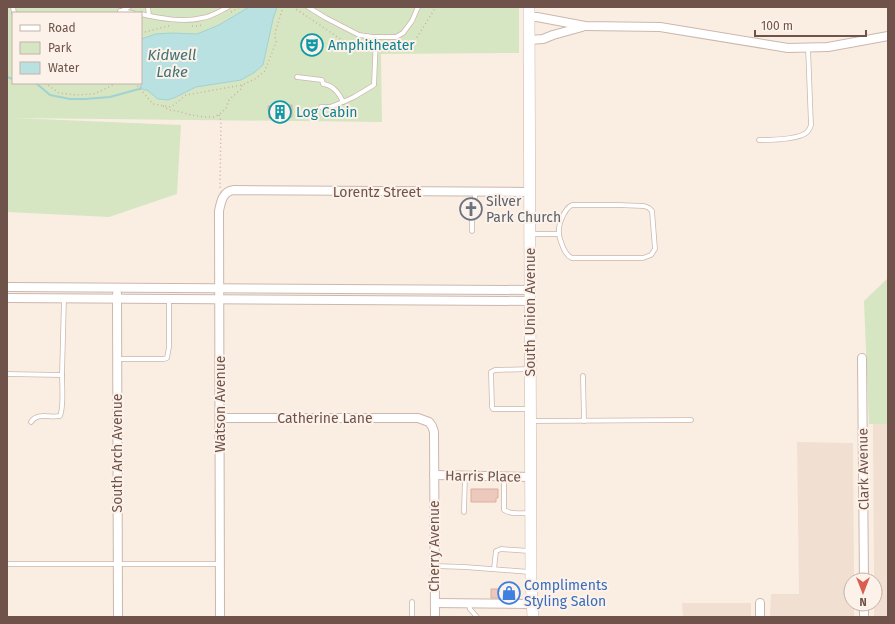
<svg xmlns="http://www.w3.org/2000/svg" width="895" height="624" font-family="'Fira Sans',sans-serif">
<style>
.residential{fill:#f1dfd2}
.green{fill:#d6e6c3;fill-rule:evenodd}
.water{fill:#bae1e1;stroke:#a1d2d2}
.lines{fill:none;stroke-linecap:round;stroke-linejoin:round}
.stream{stroke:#a1d2d2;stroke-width:2}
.building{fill:#edc9bd;stroke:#deae9f}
.service-casing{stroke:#ccb7ae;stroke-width:5.5}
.minor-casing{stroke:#ccb7ae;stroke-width:10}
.secondary-casing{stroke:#cfb6ab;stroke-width:12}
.path{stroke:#d1ada1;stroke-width:1.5;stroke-dasharray:1 3;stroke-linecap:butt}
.service{stroke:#fff;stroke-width:4}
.minor{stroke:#fff;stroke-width:8}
.secondary{stroke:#fff;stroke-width:11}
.labels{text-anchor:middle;stroke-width:4;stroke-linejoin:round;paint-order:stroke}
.culture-label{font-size:14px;fill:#0d838f;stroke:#fdf2e9;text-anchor:start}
.street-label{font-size:14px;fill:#6f534b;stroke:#fdf2e9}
.worship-label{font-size:14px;fill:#5b616d;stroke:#fdf2e9;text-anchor:start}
.shop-label{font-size:14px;fill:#366cbe;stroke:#fdf2e9;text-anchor:start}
.water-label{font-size:15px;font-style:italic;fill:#417274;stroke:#fdf2e9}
</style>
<rect width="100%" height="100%" fill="#faeee3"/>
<g class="residential">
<path d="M873,424H888V617H874V604H875V580H874Z"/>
<path d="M797,442L853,443L854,580H851V604H854V617H770L771,594H799Z"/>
<path d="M682,603H751V617H683Z"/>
</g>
<g class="green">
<path d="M7,7H519V53L381,54L382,122L15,118L181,125L177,194L109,217L7,212ZM13,13H141V83H13Z"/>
<path d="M888,278V424H869L864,301Z"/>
</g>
<path class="water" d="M249,7H277L273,19L263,65L255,72L241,80L196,87L176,97L168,100L158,99L147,90H144L141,88V84L140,83H141V39L156,34L171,33L197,34L219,25Z"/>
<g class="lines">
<g class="stream">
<path d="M7,77L13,79"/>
<path d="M36,83L50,95L70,99H85L110,97L139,89L141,88"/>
</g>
</g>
<g class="building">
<path d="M292,105V117L269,118L268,106Z"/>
<path d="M471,489H498V498H496V502H471Z"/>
<rect x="491" y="589" width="22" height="9"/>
</g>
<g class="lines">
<g class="service-casing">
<g id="service">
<path d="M13,7L14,13"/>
<path d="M148,7L149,16"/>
<path d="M308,7L326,18L359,35L373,37H396L403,33L412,21L418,7"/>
<path d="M120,11L133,13"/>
<path d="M120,12L129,7"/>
<path d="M141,14C159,18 183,23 202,18C211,17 220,11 228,7"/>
<path d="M297,77L322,80L323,84C333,85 339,93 343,102L354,97L374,85L376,37"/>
<path d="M321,107H330L343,102"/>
<path d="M759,140C771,140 796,140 806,133C809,131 810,128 811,125L808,48"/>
<path d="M572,205H618L644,206L649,208L652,211L655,249L651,255L643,258H572C570,257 568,256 567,254C564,251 559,238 559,233C558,225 564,209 572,205Z"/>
<path d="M472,231V212L476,192"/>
<path d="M530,234H558"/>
<path d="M117,359H164L167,358L169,347V299"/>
<path d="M7,374L62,375L64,298"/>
<path d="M583,376L584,421"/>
<path d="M529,409H493L492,407L491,372L495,370L530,369"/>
<path d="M531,421L691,420"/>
<path d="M31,422C37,412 49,418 60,416C64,407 62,385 62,375"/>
<path d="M504,476V510C512,515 522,513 531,513"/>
<path d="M464,512L465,476"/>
<path d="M7,564H220"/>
<path d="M434,566L465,567L529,572"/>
<path d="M494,569L496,551L501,549L529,551"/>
<path d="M412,602V617"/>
<path d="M469,604L470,609L477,617"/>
</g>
</g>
<g class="minor-casing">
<g id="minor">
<path d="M529,17H537L585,26L660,27L788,48L828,47L888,36"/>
<path d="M529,40L543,39L553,35L582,27"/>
<path d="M7,287L530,290"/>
<path d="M117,294L118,617"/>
<path d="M7,298L530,301"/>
<path d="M862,358L864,580"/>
<path d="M220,418H418L429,422L432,426L434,432L435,617"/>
<path d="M434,475L531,477"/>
<path d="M435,603L532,604"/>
<path d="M864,604V617"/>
<path d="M220,617L219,211C221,201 223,191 234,190L530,192"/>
<path d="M760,617V603"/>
</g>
</g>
<g class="secondary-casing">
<path id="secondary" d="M529,7L531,580L533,617"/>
</g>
<g class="path">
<path d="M293,7L348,44L369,50"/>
<path d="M231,12L240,7"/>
<path d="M192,26H198L202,25"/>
<path d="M141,33L172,25"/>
<path d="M381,51H388L402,48L414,42L436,7"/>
<path d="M45,83L59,93L75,95L93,94L101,91L116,83"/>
<path d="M135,83L153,104L171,107L186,95L242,85L255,79L265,71L276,42L275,36L276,30L283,7"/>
<path d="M163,106L169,110L177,111L191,115L204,117H214L220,114L226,108L229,100L242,88V85"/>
<path d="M219,115L221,121L220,188"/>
</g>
<use href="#service" class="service"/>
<use href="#minor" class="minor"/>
<use href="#secondary" class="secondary"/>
</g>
<defs>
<g id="theatre-ring" transform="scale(1.15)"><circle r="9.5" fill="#fdf2e9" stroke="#0f9aa8" stroke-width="1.5"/><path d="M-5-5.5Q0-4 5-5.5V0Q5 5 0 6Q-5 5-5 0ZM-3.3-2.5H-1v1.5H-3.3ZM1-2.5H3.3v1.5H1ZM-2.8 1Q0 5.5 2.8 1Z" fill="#0f9aa8"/></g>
<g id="building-ring" transform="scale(1.15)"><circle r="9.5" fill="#fdf2e9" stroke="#0f9aa8" stroke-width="1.5"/><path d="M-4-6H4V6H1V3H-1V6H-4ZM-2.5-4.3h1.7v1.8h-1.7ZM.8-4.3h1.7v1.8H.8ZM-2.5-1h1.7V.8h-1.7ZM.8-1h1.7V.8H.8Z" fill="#0f9aa8"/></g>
<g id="church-ring" transform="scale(1.15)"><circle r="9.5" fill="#fdf2e9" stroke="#6b7280" stroke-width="1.5"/><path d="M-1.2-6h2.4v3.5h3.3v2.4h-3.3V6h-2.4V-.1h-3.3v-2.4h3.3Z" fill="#6b7280"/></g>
<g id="shop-ring" transform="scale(1.15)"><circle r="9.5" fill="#fdf2e9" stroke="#3f7fe0" stroke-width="1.5"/><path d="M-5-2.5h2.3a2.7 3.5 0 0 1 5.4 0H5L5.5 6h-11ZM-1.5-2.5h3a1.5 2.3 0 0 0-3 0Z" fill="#3f7fe0"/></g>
</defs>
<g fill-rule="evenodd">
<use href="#theatre-ring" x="312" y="45"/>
<use href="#building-ring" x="280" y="112"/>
<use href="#church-ring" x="471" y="209"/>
<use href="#shop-ring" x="509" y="593"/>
</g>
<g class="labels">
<g class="culture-label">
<text x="328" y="50">Amphitheater</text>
<text x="296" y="117">Log Cabin</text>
</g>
<g class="street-label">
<text x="377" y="197">Lorentz Street</text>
<text transform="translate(530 312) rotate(-90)" y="5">South Union Avenue</text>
<text transform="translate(220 404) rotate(-90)" y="5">Watson Avenue</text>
<text x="325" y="423">Catherine Lane</text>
<text transform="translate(117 453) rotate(-90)" y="5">South Arch Avenue</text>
<text transform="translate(863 469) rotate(-91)" y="5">Clark Avenue</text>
<text transform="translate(483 476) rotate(1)" y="5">Harris Place</text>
<text transform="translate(434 546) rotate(-90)" y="5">Cherry Avenue</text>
</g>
<g class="worship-label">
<text x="486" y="206">Silver<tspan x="486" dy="16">Park Church</tspan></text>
</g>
<g class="shop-label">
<text x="524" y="590">Compliments<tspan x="524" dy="16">Styling Salon</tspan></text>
</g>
<g class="water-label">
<text x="172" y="60">Kidwell<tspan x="172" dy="17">Lake</tspan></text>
</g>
</g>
<rect width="895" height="624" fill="none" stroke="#6f534b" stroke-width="16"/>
<rect x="12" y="12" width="130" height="72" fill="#fdf2e9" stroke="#c4b2aa"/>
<rect x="20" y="25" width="20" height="6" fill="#ffffff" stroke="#c4b2aa"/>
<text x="48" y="32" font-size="12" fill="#6f534b">Road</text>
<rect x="20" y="42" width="20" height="12" fill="#d6e6c3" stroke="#c4b2aa"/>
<text x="48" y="52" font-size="12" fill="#6f534b">Park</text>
<rect x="20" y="62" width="20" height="12" fill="#bae1e1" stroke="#c4b2aa"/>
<text x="48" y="72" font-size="12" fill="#6f534b">Water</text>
<g transform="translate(863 592) rotate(180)"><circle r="19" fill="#fdf2e9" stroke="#c4b2aa"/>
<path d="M0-3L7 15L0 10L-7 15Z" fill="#da5d52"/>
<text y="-6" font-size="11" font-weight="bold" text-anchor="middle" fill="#6f534b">N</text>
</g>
<path d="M755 30v6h111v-6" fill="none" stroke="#6f534b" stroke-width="2"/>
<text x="761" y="30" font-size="12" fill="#6f534b" stroke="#fdf2e9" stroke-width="3" paint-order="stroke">100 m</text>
</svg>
